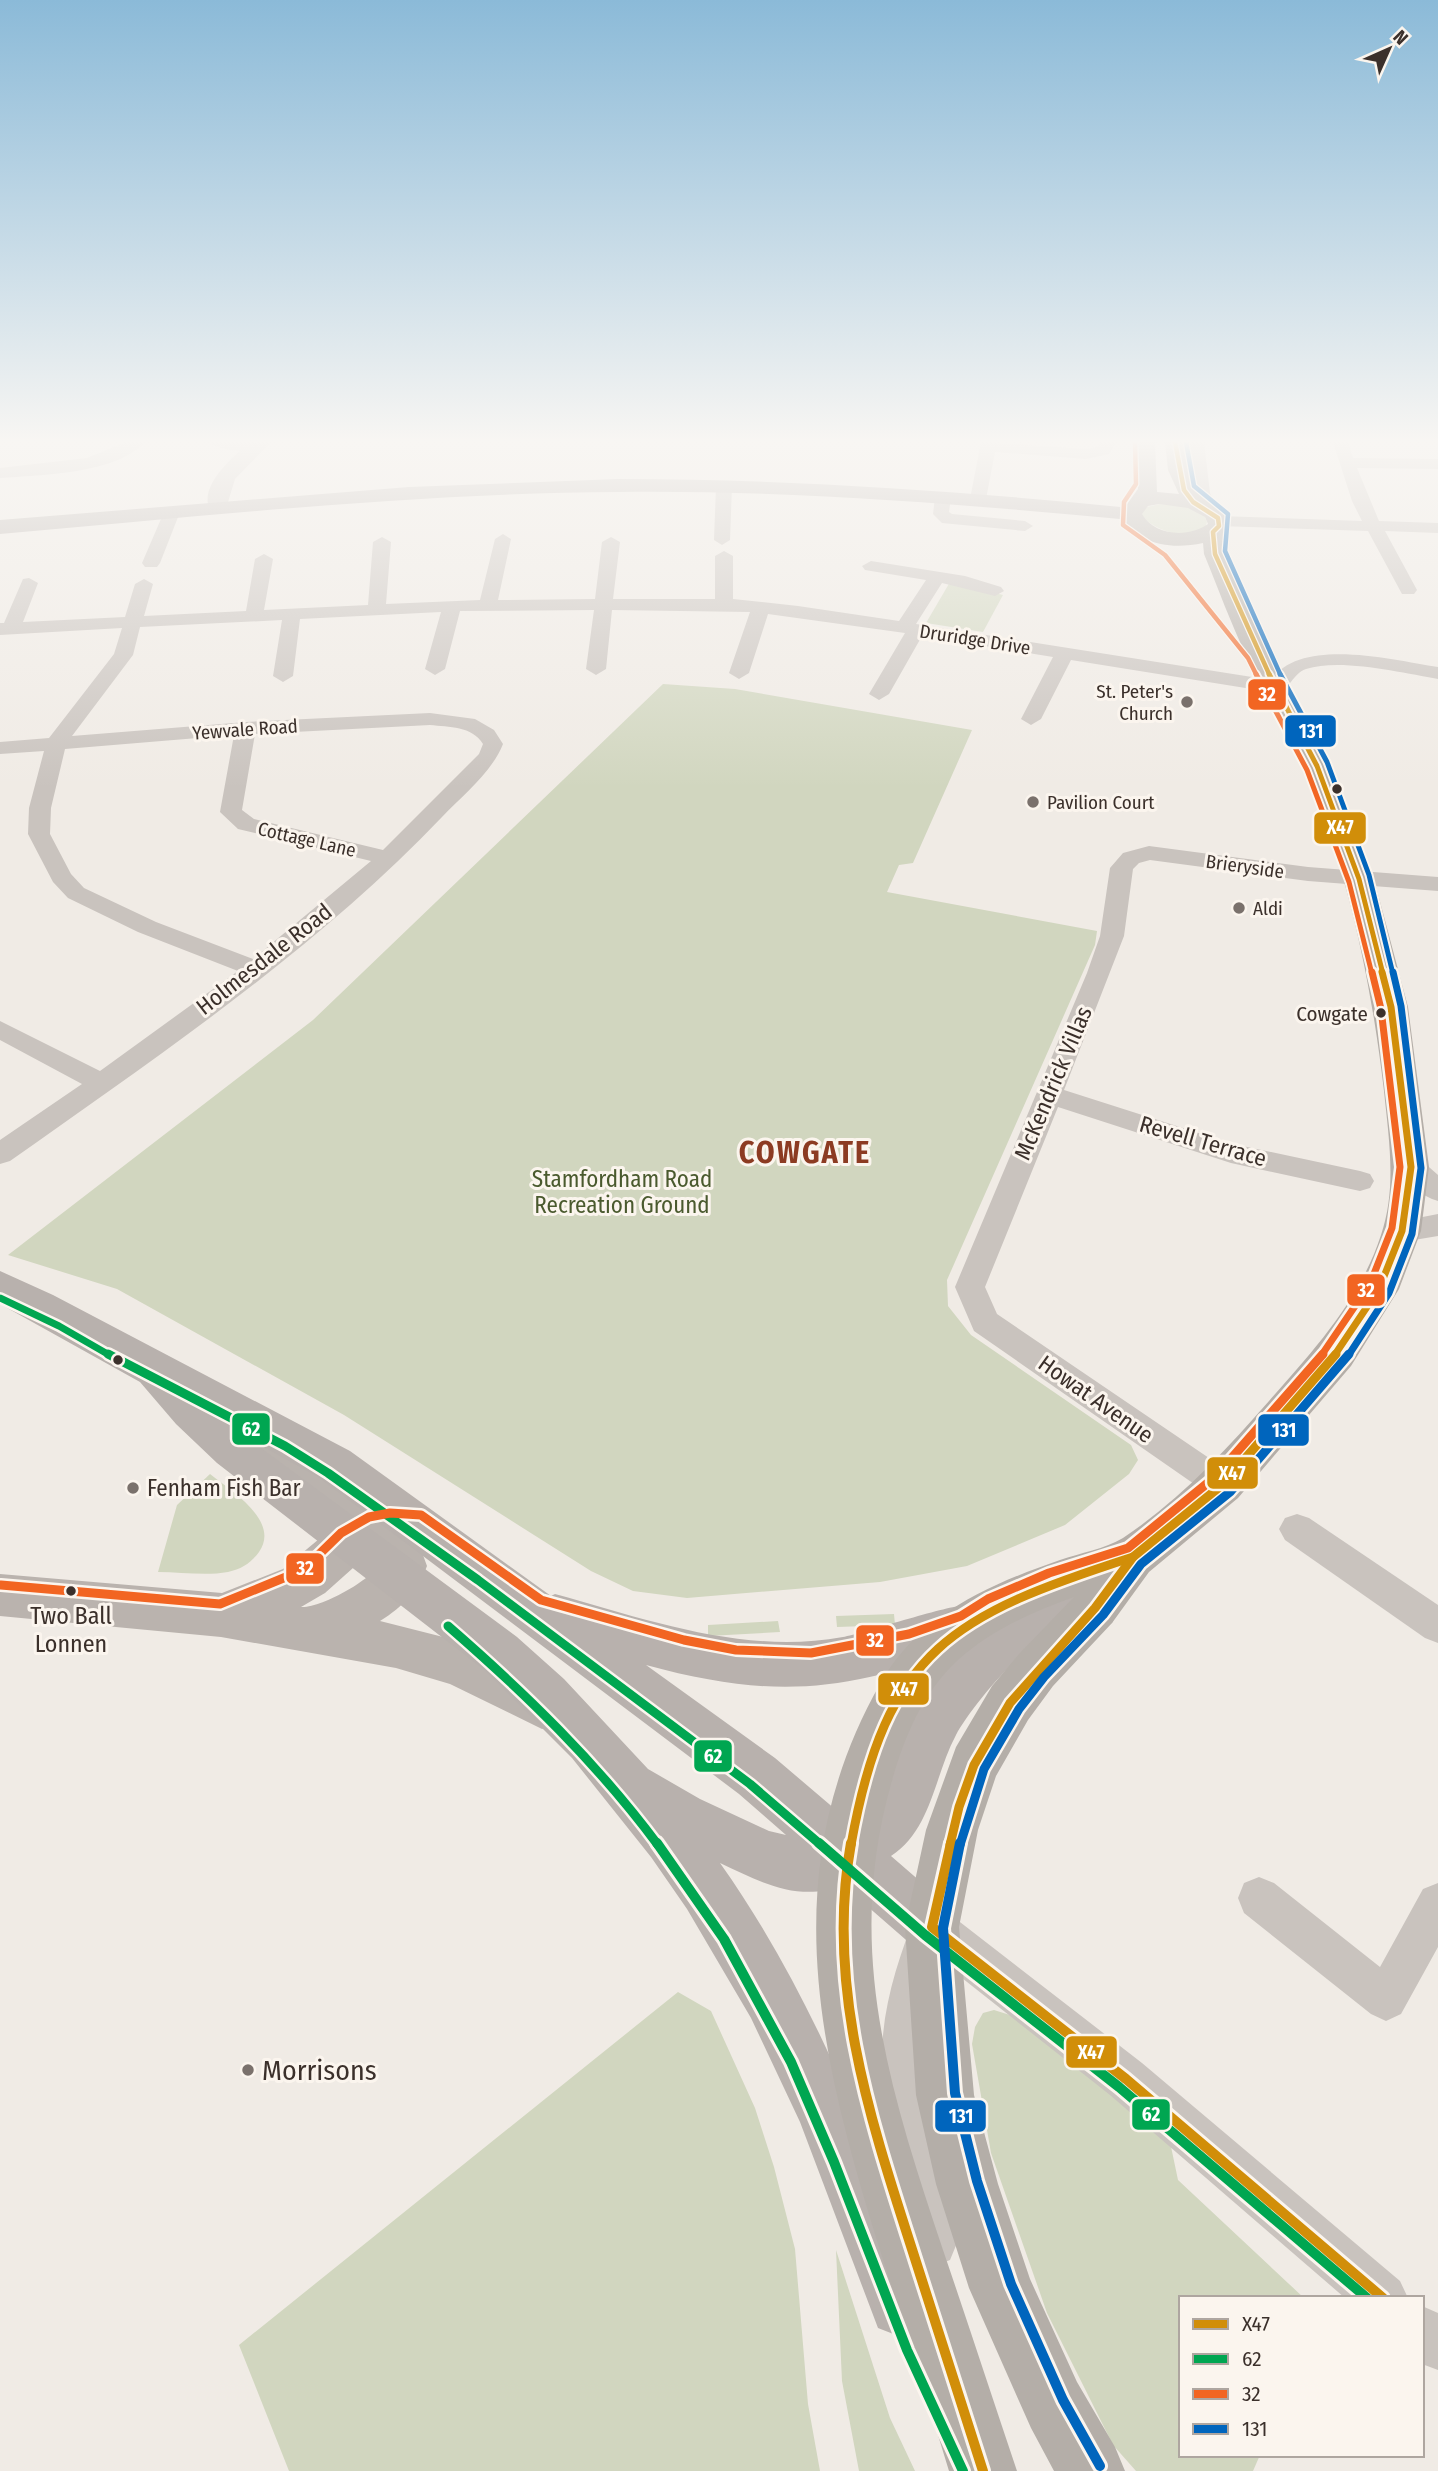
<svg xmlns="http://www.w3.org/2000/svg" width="1438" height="2471" font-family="'Fira Sans Condensed',sans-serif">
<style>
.green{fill:#d1d6bf}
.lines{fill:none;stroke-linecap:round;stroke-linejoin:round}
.minor{fill:#c9c3be;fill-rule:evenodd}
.tertiary{fill:#c9c3be;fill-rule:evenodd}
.secondary{fill:#bab3ae;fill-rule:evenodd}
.primary{fill:#b8b1ad;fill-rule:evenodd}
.trunk{fill:#b4aea8;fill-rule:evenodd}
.bus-1-far4-casing{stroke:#fbf5ee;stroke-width:7}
.bus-1-far3-casing{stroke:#fbf5ee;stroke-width:9}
.bus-1-far2-casing{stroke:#fbf5ee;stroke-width:12}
.bus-1-far1-casing{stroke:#fbf5ee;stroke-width:14}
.bus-1-casing{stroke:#fbf5ee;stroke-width:16}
.bus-2-far2-casing{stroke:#fbf5ee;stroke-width:12}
.bus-2-far1-casing{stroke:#fbf5ee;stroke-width:14}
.bus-2-casing{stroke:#fbf5ee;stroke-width:16}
.bus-3-far3-casing{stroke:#fbf5ee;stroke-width:7}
.bus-3-far2-casing{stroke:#fbf5ee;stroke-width:9}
.bus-3-far1-casing{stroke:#fbf5ee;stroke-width:12}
.bus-3-casing{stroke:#fbf5ee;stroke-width:14}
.bus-4-far4-casing{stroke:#fbf5ee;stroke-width:7}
.bus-4-far3-casing{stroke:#fbf5ee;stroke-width:9}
.bus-4-far2-casing{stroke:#fbf5ee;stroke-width:12}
.bus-4-far1-casing{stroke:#fbf5ee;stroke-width:14}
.bus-4-casing{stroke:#fbf5ee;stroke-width:16}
.bus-1-far4{stroke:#d18e09;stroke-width:4.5}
.bus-1-far3{stroke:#d18e09;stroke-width:5}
.bus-1-far2{stroke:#d18e09;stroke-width:7}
.bus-1-far1{stroke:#d18e09;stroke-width:9}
.bus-1{stroke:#d18e09;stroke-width:10}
.bus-2-far2{stroke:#00a651;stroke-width:7}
.bus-2-far1{stroke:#00a651;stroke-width:9}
.bus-2{stroke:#00a651;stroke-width:10}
.bus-3-far3{stroke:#f26522;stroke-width:4.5}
.bus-3-far2{stroke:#f26522;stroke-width:5}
.bus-3-far1{stroke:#f26522;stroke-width:7}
.bus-3{stroke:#f26522;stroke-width:9}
.bus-4-far4{stroke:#0065bd;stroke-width:4.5}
.bus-4-far3{stroke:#0065bd;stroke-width:5}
.bus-4-far2{stroke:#0065bd;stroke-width:7}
.bus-4-far1{stroke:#0065bd;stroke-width:9}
.bus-4{stroke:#0065bd;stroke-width:10}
.poi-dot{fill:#7a716c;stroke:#fbf5ee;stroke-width:2.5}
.bus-dot{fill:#3b302b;stroke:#fbf5ee;stroke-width:2.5}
.labels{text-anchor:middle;stroke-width:6;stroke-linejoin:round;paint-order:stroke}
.far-street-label{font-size:19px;fill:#3b302b;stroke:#fbf5ee}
.far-poi-label{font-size:19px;fill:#3b302b;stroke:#fbf5ee;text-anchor:start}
.bus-label{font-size:21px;fill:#3b302b;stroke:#fbf5ee;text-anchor:end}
.street-label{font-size:23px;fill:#3b302b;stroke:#fbf5ee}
.park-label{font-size:23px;fill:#4a5a2e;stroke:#fbf5ee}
.poi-label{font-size:23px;fill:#3b302b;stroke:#fbf5ee;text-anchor:start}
.near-bus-label{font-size:24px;fill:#3b302b;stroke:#fbf5ee}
.near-poi-label{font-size:28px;fill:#3b302b;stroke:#fbf5ee;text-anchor:start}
.district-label{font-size:30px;font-weight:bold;letter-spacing:2px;fill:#8c3b22;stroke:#fbf5ee}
.line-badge{stroke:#fbf5ee;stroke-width:2.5}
.badge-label{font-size:19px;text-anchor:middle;font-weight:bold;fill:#fff}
</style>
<rect width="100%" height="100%" fill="#f0ebe5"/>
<g class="green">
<path d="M1160,504L1186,506L1204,515L1207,522L1205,529C1182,541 1157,531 1140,515L1147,507Z"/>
<path d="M950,582L1003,595L983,632L926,623Z"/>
<path d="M663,684L735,689L972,730L913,863L899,865L887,892L1097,931L1095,945L947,1280L948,1306L971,1335L1131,1445L1138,1460L1129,1474L1065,1525L967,1566L880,1582L687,1598L633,1591L591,1571L344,1415L117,1289L8,1255L313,1020Z"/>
<path d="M210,1474C230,1490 281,1521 259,1552C251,1563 242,1569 228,1572C206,1576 181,1572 158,1572L177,1505Z"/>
<path d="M894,1614L895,1625L837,1627L836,1616Z"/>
<path d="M778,1621L780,1632L708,1636V1625Z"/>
<path d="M678,1992L711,2011L755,2108L774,2167L795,2249L808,2404L820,2471H289L239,2345Z"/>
<path d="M994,2010L1013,2016L1169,2137L1178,2180L1304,2298H1181V2455H1260L1253,2471H1136L1113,2445L1047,2313L991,2153L972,2044L975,2027L983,2013Z"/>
<path d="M836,2250L890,2418L915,2471H859L842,2381Z"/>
</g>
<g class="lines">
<g class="minor">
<path d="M126,442H145C116,474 41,475 0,478V468L87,458Z"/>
<path d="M208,442H255L264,447C254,455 217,450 208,442Z"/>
<path d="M981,442L1086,449L1098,447L1101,442H1116L1109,454L1086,459L995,452L986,499L978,504L970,499Z"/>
<path d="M1188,442H1204L1210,493L1217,509L1215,512H1203L1194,493Z"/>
<path d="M1333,442H1348L1353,458L1438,459V469L1357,468L1379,521L1438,523V533L1385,531L1417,590L1414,594H1402L1368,531L1219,526L1211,521L1219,516L1362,521L1352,501Z"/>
<path d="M724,481L732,486L730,540L722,545L714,540L716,486Z"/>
<path d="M943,492L951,497L949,512L952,514L1025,521L1033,526L1025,531L942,523L933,514L935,497Z"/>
<path d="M172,507L180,512L160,563L157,567H145L142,563L164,512Z"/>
<path d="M503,534L511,539L498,600L595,599L602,542L611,537L620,542L613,599H715V556L724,551L733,556V599L798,606L899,621L926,580L865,570L862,566L871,561L965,576L1001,587L1004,591L995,596L942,583L916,624L1271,680C1301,636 1393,660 1438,667V679C1402,673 1341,658 1306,669C1292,674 1290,690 1277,693L1071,660L1041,719L1031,725L1021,719L1053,657L922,636L889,694L879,700L869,694L905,633L768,614L749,673L739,679L729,673L750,612L612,610L606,669L596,675L586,669L594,610L460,611L445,669L435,675L425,669L441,612L300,619L293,676L283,682L273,676L282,620L140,627L133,655L72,736L246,722L430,713L475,719L494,730L503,744C492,772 463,795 442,817C315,950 160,1055 10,1161L0,1164V1140L82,1084L0,1040V1021L100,1071L238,971L138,932L68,898L53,882L28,834L29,808L44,751L0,754V742L49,738L114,654L122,628L0,635V623H4L23,579L29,578L38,583L23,622L125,617L135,584L144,579L153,584L144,616L246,611L255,559L264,554L273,559L264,610L368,605L373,542L382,537L391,542L386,604L480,600L495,539ZM430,725C449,727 472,726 483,744L479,754L383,850L254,819L242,810L255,734ZM234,735L220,812L238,829L371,861L253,959L156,922L84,888L71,874L50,834L51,808L65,749Z"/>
<path d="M1149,846L1308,867L1438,877V891L1308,881L1150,860L1139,863L1133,869L1124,936L1064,1090L1233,1144L1360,1171L1370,1174L1374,1181L1370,1188L1360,1191L1231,1163L1058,1107L985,1287L997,1314L1234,1475L1239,1485L1234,1495L1222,1500L1210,1495L974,1331L955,1287L1087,973L1100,936L1110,868L1123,853Z"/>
<path d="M1411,1157L1421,1160L1438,1175V1201C1422,1197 1405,1181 1397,1167L1401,1160Z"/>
<path d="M1438,1214V1236L1402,1242L1392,1239L1387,1231L1392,1223Z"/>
<path d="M1297,1514L1309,1518L1438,1605V1643L1425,1638L1285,1540L1279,1529L1285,1518Z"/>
<path d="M1259,1877L1274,1883L1380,1967L1423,1889L1438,1883V1947L1401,2014L1386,2021L1371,2014L1244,1913L1238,1898L1244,1883Z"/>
<path d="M932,1906L947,1912L1142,2063L1400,2281L1408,2298H1345L1110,2095L943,1963L929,2021L927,2077L957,2243L950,2260L933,2267L916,2260L909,2243C900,2180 880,2116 882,2052C883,2005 899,1955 917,1912Z"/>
<path d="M1422,2306L1438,2313V2370L1422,2364Z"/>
</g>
<path class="tertiary" d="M250,442H271L235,479L225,512H211C196,487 234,456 250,442Z"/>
<path class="secondary" d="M223,1395L238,1401L318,1464L394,1512L416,1536L427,1566C417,1592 404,1606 380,1621L459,1641L560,1688L567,1705L560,1722L542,1729L450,1684L396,1668L221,1637L0,1616V1574L222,1593L283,1569L337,1524L275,1482L208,1425L202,1413L208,1401ZM372,1551L381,1560C377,1578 319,1609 301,1607L325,1593Z"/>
<g class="primary">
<path d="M618,479C790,479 960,491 1131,508L1142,514L1131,520C961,504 790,490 619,492C412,493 206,516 0,534V520L409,487Z"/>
<path d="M0,1271L53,1295L350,1451L551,1596L555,1594C649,1620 744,1655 843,1637C863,1633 953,1604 962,1606C967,1606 972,1610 977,1611L983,1628L1004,1613L1021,1607L1095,1586L1112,1593L1119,1608L1112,1623C1087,1633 1058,1636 1034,1647C1011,1659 968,1712 956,1735C934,1776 932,1829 891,1856L951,1908L959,1927L951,1946L932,1954L913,1946L843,1885C800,1903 760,1882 720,1863C816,1998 872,2152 933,2305L924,2328L901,2337L878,2328L800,2122L751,2018L687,1909L651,1857L572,1758L483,1669L217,1463L176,1424L140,1382L0,1304ZM249,1439L318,1477L739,1794L786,1835L769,1831L700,1799L648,1769L564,1679L517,1637ZM964,1648C949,1666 932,1683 919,1703C892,1744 897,1791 849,1821L775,1758L646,1665C771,1699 843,1693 964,1648Z"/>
</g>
<path class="trunk" d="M1135,442H1155L1157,492L1179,494L1168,470L1165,442H1185C1187,460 1189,488 1204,499C1217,510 1224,509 1230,526L1224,533L1226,554L1269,652L1331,766L1374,879L1408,1007L1429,1167L1421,1231L1399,1289L1351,1366L1238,1498L1149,1572L1112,1623L1053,1686L1028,1720L996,1776L978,1830L959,1927L974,2095L998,2184L1030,2279L1077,2382L1115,2447L1125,2471H1054L1031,2428L969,2288L936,2184L916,2095L905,1927L926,1830L956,1747L992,1686L1019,1654L1074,1597C1032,1612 991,1630 958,1660C922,1693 904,1738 891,1784C844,1951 890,2091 943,2250C968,2323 992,2397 1017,2471H949C926,2396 903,2321 879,2247C819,2053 774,1872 880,1684C919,1615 988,1585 1060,1560C1080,1553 1105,1549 1123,1538C1180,1500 1225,1451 1269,1401C1314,1350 1360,1300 1381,1235C1397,1188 1389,1140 1384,1091C1371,980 1348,870 1304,767C1287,729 1265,694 1247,657C1231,624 1218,588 1204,554L1203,543C1171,550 1136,545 1120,514L1138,489ZM1159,504L1188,508L1205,517L1208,524C1189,538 1154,536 1142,514L1148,506Z"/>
<g class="bus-1-far4-casing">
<path id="bus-1-far4" d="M1175,442L1184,490L1193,502L1218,518L1219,526L1213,532L1215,554L1270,676"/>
</g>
<g class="bus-1-far3-casing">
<path id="bus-1-far3" d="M1269,674L1317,766L1359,879L1383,974"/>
</g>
<g class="bus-1-far2-casing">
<path id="bus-1-far2" d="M1334,1356L1379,1289L1402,1231L1411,1167L1391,1007L1382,972"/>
</g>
<g class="bus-1-far1-casing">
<g id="bus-1-far1">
<path d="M851,1845C886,1648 954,1615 1133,1557"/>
<path d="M950,1845L959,1807L974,1765L1010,1703L1095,1608L1133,1557L1222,1485L1336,1354"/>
</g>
</g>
<g class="bus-1-casing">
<g id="bus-1">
<path d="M851,1843C826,1982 868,2113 910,2243C934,2319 958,2395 983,2471"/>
<path d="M951,1843L932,1927L1126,2079L1383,2298"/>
</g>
</g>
<g class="bus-2-far2-casing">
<path id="bus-2-far2" d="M0,1298L59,1326L111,1356"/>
</g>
<g class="bus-2-far1-casing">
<g id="bus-2-far1">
<path d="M108,1354L285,1446L328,1473L478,1580L750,1784L821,1845"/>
<path d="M448,1626C525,1693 597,1763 658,1845"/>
</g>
</g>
<g class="bus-2-casing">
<g id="bus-2">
<path d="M657,1843L724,1939L791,2062L834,2162L907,2350L963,2471"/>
<path d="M819,1843L925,1935L1119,2087L1367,2298"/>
</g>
</g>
<g class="bus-3-far3-casing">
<path id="bus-3-far3" d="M1135,442L1136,484L1124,502L1123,525L1165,555L1248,658L1257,676"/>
</g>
<g class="bus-3-far2-casing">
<path id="bus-3-far2" d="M1256,674L1307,770L1349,882L1372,974"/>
</g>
<g class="bus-3-far1-casing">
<path id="bus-3-far1" d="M1321,1356L1370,1284L1392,1228L1400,1167L1381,1009L1372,972"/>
</g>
<g class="bus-3-casing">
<path id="bus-3" d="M1,1585L220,1604L303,1570L341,1533L369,1517L390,1513L421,1515L541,1600L684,1640L736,1650L811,1653L909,1634L961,1616L988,1599L1049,1573L1128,1548L1215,1477L1323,1354"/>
</g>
<g class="bus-4-far4-casing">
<path id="bus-4-far4" d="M1186,442L1194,486L1228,514L1225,551L1281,676"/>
</g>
<g class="bus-4-far3-casing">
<path id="bus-4-far3" d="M1280,674L1327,762L1369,875L1393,974"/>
</g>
<g class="bus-4-far2-casing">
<path id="bus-4-far2" d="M1348,1356L1389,1293L1412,1234L1421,1168L1401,1006L1393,972"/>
</g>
<g class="bus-4-far1-casing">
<path id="bus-4-far1" d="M960,1845L984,1769L1019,1709L1044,1677L1103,1615L1141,1564L1230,1492L1349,1354"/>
</g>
<g class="bus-4-casing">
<path id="bus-4" d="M960,1843L943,1928L955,2093L977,2181L1011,2284L1063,2400L1100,2466"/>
</g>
<use href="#bus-1-far4" class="bus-1-far4"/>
<use href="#bus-1-far3" class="bus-1-far3"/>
<use href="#bus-1-far2" class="bus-1-far2"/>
<use href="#bus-1-far1" class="bus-1-far1"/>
<use href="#bus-1" class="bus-1"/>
<use href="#bus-2-far2" class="bus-2-far2"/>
<use href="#bus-2-far1" class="bus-2-far1"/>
<use href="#bus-2" class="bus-2"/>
<use href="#bus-3-far3" class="bus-3-far3"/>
<use href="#bus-3-far2" class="bus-3-far2"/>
<use href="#bus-3-far1" class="bus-3-far1"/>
<use href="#bus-3" class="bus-3"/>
<use href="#bus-4-far4" class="bus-4-far4"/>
<use href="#bus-4-far3" class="bus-4-far3"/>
<use href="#bus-4-far2" class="bus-4-far2"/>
<use href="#bus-4-far1" class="bus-4-far1"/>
<use href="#bus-4" class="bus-4"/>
</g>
<linearGradient id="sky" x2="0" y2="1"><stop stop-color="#8bbad8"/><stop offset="0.56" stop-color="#f8f6f3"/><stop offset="1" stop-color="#f8f6f3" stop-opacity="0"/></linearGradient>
<rect width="1438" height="788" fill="url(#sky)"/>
<g class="poi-dot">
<circle cx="1187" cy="702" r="7"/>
<circle cx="1033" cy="802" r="7"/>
<circle cx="1239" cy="908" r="7"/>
<circle cx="133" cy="1488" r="7"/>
<circle cx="248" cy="2070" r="7"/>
</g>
<g class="bus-dot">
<circle cx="1337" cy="789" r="6"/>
<circle cx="1381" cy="1013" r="6"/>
<circle cx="118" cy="1360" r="6"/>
<circle cx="71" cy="1591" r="6"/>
</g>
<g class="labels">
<g class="far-street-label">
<text transform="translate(975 639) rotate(9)" y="7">Druridge Drive</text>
<text transform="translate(245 729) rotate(-4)" y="7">Yewvale Road</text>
<text transform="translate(307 839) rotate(13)" y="7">Cottage Lane</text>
<text transform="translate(1245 866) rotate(8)" y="7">Brieryside</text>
</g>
<g class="far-poi-label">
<text x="1173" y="698" text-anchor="end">St. Peter's<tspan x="1173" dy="22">Church</tspan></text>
<text x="1047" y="809">Pavilion Court</text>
<text x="1253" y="915">Aldi</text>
</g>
<g class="bus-label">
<text x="1368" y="1021">Cowgate</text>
</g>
<g class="street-label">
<text transform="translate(264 959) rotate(-38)" y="8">Holmesdale Road</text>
<text transform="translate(1053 1083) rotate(-67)" y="8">McKendrick Villas</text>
<text transform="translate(1203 1141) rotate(16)" y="8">Revell Terrace</text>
<text transform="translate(1096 1399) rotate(35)" y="8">Howat Avenue</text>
</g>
<g class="park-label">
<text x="622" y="1187">Stamfordham Road<tspan x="622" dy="26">Recreation Ground</tspan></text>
</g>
<g class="poi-label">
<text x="147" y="1496">Fenham Fish Bar</text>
</g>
<g class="near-bus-label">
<text x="71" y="1624">Two Ball<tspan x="71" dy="28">Lonnen</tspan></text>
</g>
<g class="near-poi-label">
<text x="262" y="2080">Morrisons</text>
</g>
<g class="district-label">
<text x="805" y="1163">COWGATE</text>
</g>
</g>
<g class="line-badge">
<rect x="1247" y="678" width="40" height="33" rx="7" fill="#f26522"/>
<rect x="1284" y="714" width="53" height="34" rx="7" fill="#0065bd"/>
<rect x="1313" y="811" width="54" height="34" rx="7" fill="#d18e09"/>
<rect x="1346" y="1273" width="40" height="34" rx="7" fill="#f26522"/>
<rect x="231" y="1412" width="40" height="34" rx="7" fill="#00a651"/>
<rect x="1257" y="1413" width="53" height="34" rx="7" fill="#0065bd"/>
<rect x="1206" y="1456" width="53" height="34" rx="7" fill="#d18e09"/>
<rect x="285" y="1552" width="40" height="33" rx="7" fill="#f26522"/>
<rect x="855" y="1624" width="40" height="33" rx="7" fill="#f26522"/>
<rect x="877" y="1672" width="53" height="34" rx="7" fill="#d18e09"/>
<rect x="693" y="1739" width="40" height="34" rx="7" fill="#00a651"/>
<rect x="1065" y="2035" width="53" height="34" rx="7" fill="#d18e09"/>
<rect x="1131" y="2098" width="40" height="33" rx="7" fill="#00a651"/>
<rect x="934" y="2099" width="53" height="34" rx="7" fill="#0065bd"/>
</g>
<g class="badge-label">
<text x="1267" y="701">32</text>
<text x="1311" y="738">131</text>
<text x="1340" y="834">X47</text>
<text x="1366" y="1297">32</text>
<text x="251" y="1436">62</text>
<text x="1284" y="1437">131</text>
<text x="1232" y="1480">X47</text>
<text x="305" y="1575">32</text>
<text x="875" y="1647">32</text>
<text x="904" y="1696">X47</text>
<text x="713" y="1763">62</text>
<text x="1091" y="2059">X47</text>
<text x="1151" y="2121">62</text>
<text x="961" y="2123">131</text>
</g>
<rect x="1179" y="2296" width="245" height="161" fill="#fbf5ee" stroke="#aea6a0" stroke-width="2"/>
<rect x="1193" y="2319" width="35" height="10" fill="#d18e09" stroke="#aea6a0" stroke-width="2"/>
<text x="1242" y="2331" font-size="21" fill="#3b302b">X47</text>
<rect x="1193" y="2354" width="35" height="10" fill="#00a651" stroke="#aea6a0" stroke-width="2"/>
<text x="1242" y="2366" font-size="21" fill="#3b302b">62</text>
<rect x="1193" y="2389" width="35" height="10" fill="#f26522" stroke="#aea6a0" stroke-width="2"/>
<text x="1242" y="2401" font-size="21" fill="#3b302b">32</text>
<rect x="1193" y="2424" width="35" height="10" fill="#0065bd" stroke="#aea6a0" stroke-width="2"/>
<text x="1242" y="2436" font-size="21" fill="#3b302b">131</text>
<g transform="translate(1389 49) rotate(45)" stroke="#fbf5ee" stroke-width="5" paint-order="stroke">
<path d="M0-5L12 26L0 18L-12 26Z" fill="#3b302b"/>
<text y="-10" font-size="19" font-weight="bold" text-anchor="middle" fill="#3b302b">N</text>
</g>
</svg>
